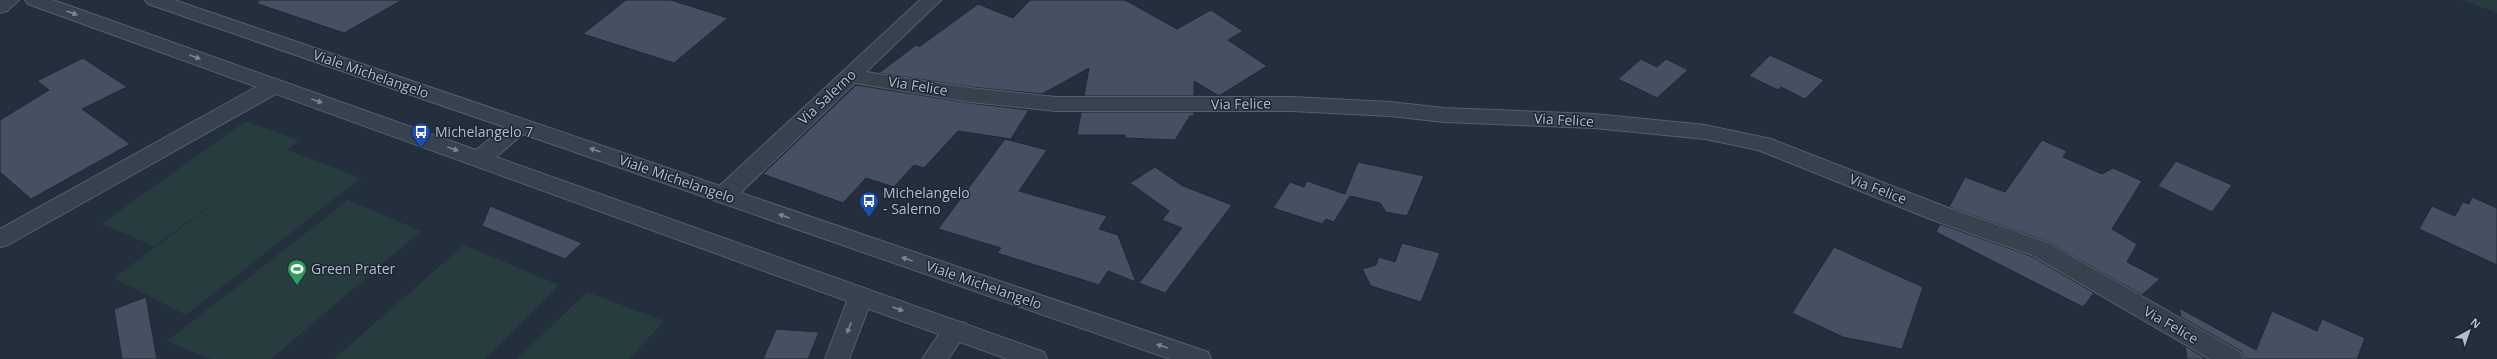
<svg xmlns="http://www.w3.org/2000/svg" width="2497" height="359" font-family="'Open Sans',sans-serif">
<style>
.green{fill:#263c3f}
.building{fill:#455162;stroke:#1f2835}
.lines{fill:none;stroke-linecap:round;stroke-linejoin:round}
.minor-casing{stroke:#565f6c;stroke-width:2}
.tertiary-casing{stroke:#565f6c;stroke-width:2}
.minor{fill:#38414e;fill-rule:evenodd}
.tertiary{fill:#38414e;fill-rule:evenodd}
.oneway{fill:#7c8592}
.labels{text-anchor:middle;stroke-width:3;stroke-linejoin:round;paint-order:stroke}
.street-label{font-size:14px;fill:#b4bcc9;stroke:#1d2633}
.poi-label{font-size:14px;fill:#b4bcc9;stroke:#1d2633;text-anchor:start}
</style>
<rect width="100%" height="100%" fill="#242f3e"/>
<g class="green">
<path d="M2463,0H2497V13Z"/>
<path d="M246,121L299,141L287,150L361,178L186,315L114,278L233,189L154,246L101,224Z"/>
<path d="M348,200L421,231L271,359H211L167,341Z"/>
<path d="M464,245L559,285L485,359H334Z"/>
<path d="M587,292L664,321L629,359H517Z"/>
</g>
<g class="building">
<path d="M258,0H402L344,33L258,4Z"/>
<path d="M626,0H671L728,18L674,63L583,34Z"/>
<path d="M1030,0H1125L1177,29L1211,10L1243,31L1228,40L1267,66L1219,96L1194,81V96H1084L1089,68L1042,94L970,87L879,73L916,45L919,47L978,4L1013,18Z"/>
<path d="M1770,55L1824,80L1805,99L1781,87L1778,90L1749,76Z"/>
<path d="M83,58L127,87L82,109L130,144L31,199L0,172V120L49,90L37,81Z"/>
<path d="M1641,59L1657,67L1666,59L1688,70L1657,98L1618,79Z"/>
<path d="M856,85L970,103L1029,110L1011,139L958,131L924,168L914,165L894,187L866,178L843,203L763,174Z"/>
<path d="M1081,112H1194V116H1190L1175,140L1125,138V135H1077Z"/>
<path d="M1005,139L1047,150L1019,191L1107,216L1099,229L1118,235L1136,282L1108,271L1099,285L997,253L1001,248L938,229Z"/>
<path d="M2042,140L2067,151L2063,157L2102,174L2113,168L2142,181L2112,229L2137,244L2127,262L2160,279L2142,295L2048,242L1949,207L1965,177L2005,192Z"/>
<path d="M2176,161L2232,185L2212,212L2158,186Z"/>
<path d="M1358,162L1424,176L1407,216L1386,212L1380,203L1350,196L1334,222L1326,219L1322,224L1273,208L1290,182L1304,187L1307,181L1345,194Z"/>
<path d="M1155,167L1183,186L1232,205L1165,293L1139,283L1182,228L1162,220L1169,211L1130,183Z"/>
<path d="M2472,197L2497,208V265L2419,229L2432,206L2455,216L2463,202L2469,204Z"/>
<path d="M490,206L582,243L565,259L482,226Z"/>
<path d="M1940,224L2031,256L2094,293L2083,307L1936,232Z"/>
<path d="M1402,243L1440,253L1421,302L1371,286L1362,269L1376,265L1379,257L1395,262Z"/>
<path d="M1834,247L1923,287L1902,349L1843,337L1792,313Z"/>
<path d="M146,297L157,359H122L114,309Z"/>
<path d="M2179,308L2256,350L2272,311L2317,331L2322,319L2365,338L2357,359H2244L2241,351L2181,317Z"/>
<path d="M776,329L819,332L808,359H763Z"/>
<path d="M2185,346L2207,359H2187Z"/>
</g>
<g class="lines">
<g class="minor-casing">
<g id="minor">
<path d="M0,0H19L7,11L0,13Z"/>
<path d="M920,0H941L866,72L970,88L1056,97H1292L1390,102L1444,108L1594,114L1705,125L1771,139L1946,207L2048,243L2240,352L2243,359H2210L2032,255L1930,219L1758,150L1705,139L1594,128L1444,122L1390,116L1292,111H1056L970,102L855,83L732,201L724,203L716,201L713,195L716,189Z"/>
<path d="M274,79L281,81L284,86L281,91L8,245L0,247V229L267,81Z"/>
<path d="M861,287L869,290L873,296L849,359H825L849,296L853,290Z"/>
<path d="M956,321L965,323L968,330L948,359H922L947,323Z"/>
</g>
</g>
<g class="tertiary-casing">
<path id="tertiary" d="M25,0H53L476,150L504,127L148,4L145,0H174L1208,352L1211,359H1170L523,134L496,157L1044,352L1047,359H1007L28,4Z"/>
</g>
<use href="#minor" class="minor"/>
<use href="#tertiary" class="tertiary"/>
</g>
<defs><path id="oneway-solid" d="M-6-.8H1V-3.2L6.5 0L1 3.2V.8H-6Z"/></defs>
<g class="oneway">
<use href="#oneway-solid" transform="translate(72 13) rotate(20)"/>
<use href="#oneway-solid" transform="translate(195 57) rotate(20)"/>
<use href="#oneway-solid" transform="translate(317 101) rotate(19)"/>
<use href="#oneway-solid" transform="translate(453 149) rotate(19)"/>
<use href="#oneway-solid" transform="translate(595 150) rotate(-161)"/>
<use href="#oneway-solid" transform="translate(784 216) rotate(-161)"/>
<use href="#oneway-solid" transform="translate(907 259) rotate(-161)"/>
<use href="#oneway-solid" transform="translate(898 309) rotate(20)"/>
<use href="#oneway-solid" transform="translate(849 328) rotate(111)"/>
<use href="#oneway-solid" transform="translate(1162 346) rotate(-161)"/>
</g>
<defs>
<g id="bus-pin" transform="scale(1)"><path d="M0 17L-7.5 6A9.5 9.5 0 1 1 7.5 6Z" fill="#1a4fb4" stroke="#1d2633"/><path d="M-5-6H5V4H4V6H2V4H-2V6H-4V4H-5ZM-3.5-4V0h7V-4ZM-3.5 1.2v1.5H-2V1.2ZM2 1.2v1.5H3.5V1.2Z" fill="#fff"/></g>
<g id="stadium-pin" transform="scale(1)"><path d="M0 17L-7.5 6A9.5 9.5 0 1 1 7.5 6Z" fill="#2e9e5b" stroke="#1d2633"/><path d="M0-5a6.5 5 0 1 0 0 10a6.5 5 0 1 0 0-10ZM-3.5-1.8h7v3.6h-7Z" fill="#fff"/></g>
</defs>
<g fill-rule="evenodd">
<use href="#bus-pin" x="421" y="132"/>
<use href="#bus-pin" x="869" y="201"/>
<use href="#stadium-pin" x="297" y="269"/>
</g>
<g class="labels">
<g class="street-label">
<text transform="translate(371 74) rotate(19)" y="5">Viale Michelangelo</text>
<text transform="translate(918 86) rotate(9)" y="5">Via Felice</text>
<text transform="translate(827 97) rotate(-43)" y="5">Via Salerno</text>
<text transform="translate(1241 104) rotate(-1)" y="5">Via Felice</text>
<text transform="translate(1564 120) rotate(3)" y="5">Via Felice</text>
<text transform="translate(677 179) rotate(19)" y="5">Viale Michelangelo</text>
<text transform="translate(1878 189) rotate(21)" y="5">Via Felice</text>
<text transform="translate(984 285) rotate(19)" y="5">Viale Michelangelo</text>
<text transform="translate(2171 325) rotate(30)" y="5">Via Felice</text>
</g>
<g class="poi-label">
<text x="435" y="137">Michelangelo 7</text>
<text x="883" y="198">Michelangelo<tspan x="883" dy="16">- Salerno</tspan></text>
<text x="311" y="274">Green Prater</text>
</g>
</g>
<g transform="translate(2469 331) rotate(40)" stroke="#1d2633" stroke-width="3" paint-order="stroke">
<path d="M0-3L7 15L0 10L-7 15Z" fill="#b4bcc9"/>
<text y="-6" font-size="11" font-weight="bold" text-anchor="middle" fill="#b4bcc9">N</text>
</g>
</svg>
